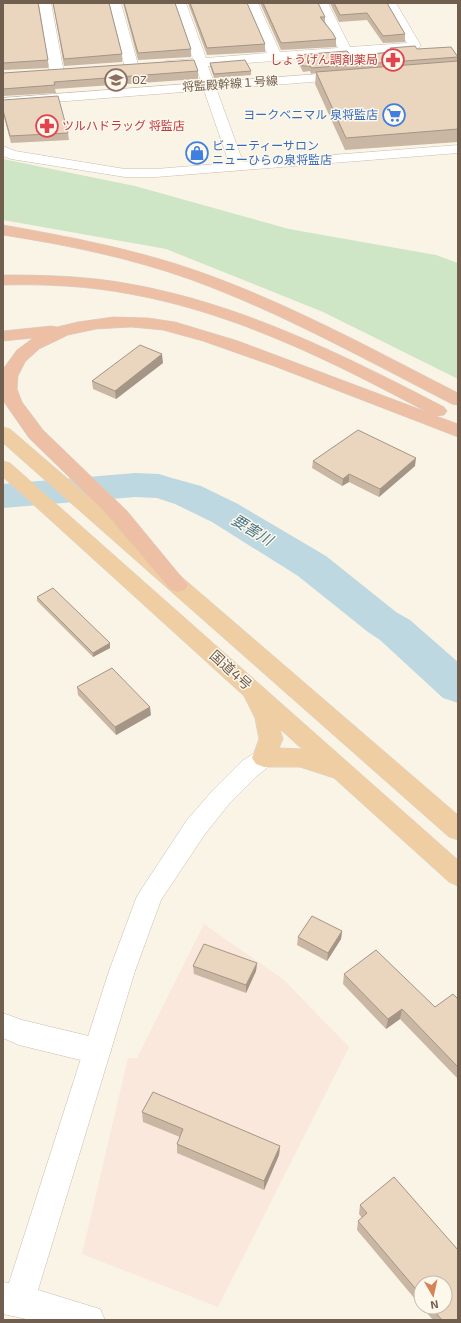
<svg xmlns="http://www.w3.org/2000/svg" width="461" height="1323" font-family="'Exo 2','Noto Sans JP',sans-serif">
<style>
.commercial{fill:#f9e8db}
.green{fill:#cfe6c6}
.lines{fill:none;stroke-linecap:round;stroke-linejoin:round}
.river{fill:#bdd8e1;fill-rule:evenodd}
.minor-casing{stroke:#cabdae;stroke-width:1}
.tertiary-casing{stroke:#cabdae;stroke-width:1}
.trunk-casing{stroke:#d7d2cd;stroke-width:1}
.motorway-casing{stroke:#d7d2cd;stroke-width:1}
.minor{fill:#fff;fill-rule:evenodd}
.tertiary{fill:#fff;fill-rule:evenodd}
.trunk{fill:#f0cea4;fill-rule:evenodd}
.motorway{fill:#edbfa4;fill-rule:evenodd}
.wall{fill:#c9b7a4}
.shaded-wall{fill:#a49586}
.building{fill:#ead5bf;stroke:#a49586}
.labels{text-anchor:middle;stroke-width:3;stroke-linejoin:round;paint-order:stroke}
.far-health-label{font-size:12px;fill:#be3a42;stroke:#fdf8ec;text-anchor:end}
.far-education-label{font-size:12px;fill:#785e54;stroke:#fdf8ec;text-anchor:start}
.far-street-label{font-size:12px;fill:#705e4e;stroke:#fdf8ec}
.far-shop-label{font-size:12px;fill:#366cbe;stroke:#fdf8ec;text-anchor:end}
.street-label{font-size:14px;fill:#705e4e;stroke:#fdf8ec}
.water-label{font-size:15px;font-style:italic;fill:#4d7888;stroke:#fdf8ec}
</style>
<rect width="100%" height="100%" fill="#faf4e6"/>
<path class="commercial" d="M204,924L284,980L349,1047L218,1307L82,1254L128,1058H137Z"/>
<path class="green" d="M3,159L135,186L289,229L436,255L458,263V379L323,312L166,249L3,220Z"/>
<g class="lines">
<path class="river" d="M135,473L159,474L172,478L201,486L238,504L326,556L396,612L410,620L458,662V703L443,698L380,640L368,632L298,576L212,522L175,504L157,498L135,497L3,508V484Z"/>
<g class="minor-casing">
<g id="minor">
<path d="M39,3H51L64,73L62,76H52L50,73Z"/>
<path d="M109,3H121L139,68L137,71H127L125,68Z"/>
<path d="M174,3H186L206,58L267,53L246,3H258L280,52L338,48L316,3H328L350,47L407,43L384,3H396L421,46L415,50L208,66L243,162L458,145V153L156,177H125L11,159L3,156V146L15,151L125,169H156L229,163L196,67L166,69L159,65L166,61L193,59Z"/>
<path d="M3,1013L22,1020L97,1038L107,1042L111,1051L107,1060L97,1064L19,1045L3,1038Z"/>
</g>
</g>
<g class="tertiary-casing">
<g id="tertiary">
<path d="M345,72L350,73L352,76L350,79L3,106V98Z"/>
<path d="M264,749L272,752L276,758L272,764L258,775L229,804L205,834L161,900L135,971L38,1290L100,1309L105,1320H31L3,1314V1282L9,1283L109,971L137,896L187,820L213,790L242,761L256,752Z"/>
</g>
</g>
<g class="trunk-casing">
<g id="trunk">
<path d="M3,427L10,429L458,815V840L449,837L3,443Z"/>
<path d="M3,461L10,463L458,860V886L449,882L334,778L300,767H264L256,764L252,758L259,739L255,718L244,696L3,477ZM280,729L302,749L279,748L283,739Z"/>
</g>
</g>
<g class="motorway-casing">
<g id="motorway">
<path d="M3,225C71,237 139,250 203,273C292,305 374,350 458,393V405L452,404C366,360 282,313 192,280C131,258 67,245 3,235Z"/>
<path d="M3,275C45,275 88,276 130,284C242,304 344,355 444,407L447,411L444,415L436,416L458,424V437L274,366L203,341L163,330L131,327L96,329L68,335L39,349L25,362L18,376L17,389L22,402L43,430L127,511L188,585L185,590L178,592L171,590L104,511L29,438L4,402L3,369L17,350L33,338L3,341V331L51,326L57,327L78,322L113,317L148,318L175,322L238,341L427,412C333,362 236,313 130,294C88,286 45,284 3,285Z"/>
</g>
</g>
<use href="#minor" class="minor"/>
<use href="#tertiary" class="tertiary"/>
<use href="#trunk" class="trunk"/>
<use href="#motorway" class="motorway"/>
</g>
<g class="wall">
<path d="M3,3L48,60V68L3,70Z"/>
<path d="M53,3H109L122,54V62L64,66Z"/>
<path d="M123,3H175L191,49V57L138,60Z"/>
<path d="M188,3H247L265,44V52L207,55Z"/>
<path d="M260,3H318L325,17V23L336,39V47L281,50Z"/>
<path d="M330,3H387L405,34V42L383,43L367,20L339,22Z"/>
<path d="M390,48L417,49L458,57L457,62L458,61V142L345,150L315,84L316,73L311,74L310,71L303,72L297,60V55L351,56L389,53Z"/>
<path d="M210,63L251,71V75L214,78L210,66Z"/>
<path d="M198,71V79L55,89L56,93L3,96V73Z"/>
<path d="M3,100L68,133L69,140L11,143L3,114Z"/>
<path d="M163,363L116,399L93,389L92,381Z"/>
<path d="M313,461L415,466L379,497L349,482L342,486L312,468Z"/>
<path d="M37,597L110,648L93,657L37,601Z"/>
<path d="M77,687L151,715L116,735L78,695Z"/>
<path d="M342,931L341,939L327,961L297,945L298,937Z"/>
<path d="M257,963L256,971L246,993L194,974L193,966Z"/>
<path d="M344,974L435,1007L458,999V1079L400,1019L386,1029L343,984Z"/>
<path d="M142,1112L280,1146L279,1155L264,1190L177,1153V1144L180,1137L143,1122Z"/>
<path d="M360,1205L458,1320H433L422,1307H445L421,1283V1306L357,1230L358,1221L362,1218L359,1214Z"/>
</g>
<g class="shaded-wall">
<path d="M162,354L163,363L116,399L115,391Z"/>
<path d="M416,458L415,466L379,497L380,489Z"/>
<path d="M349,474V482L342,486L343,479Z"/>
<path d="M110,643V648L93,657V653Z"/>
<path d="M150,707L151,715L116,735L115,727Z"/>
<path d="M342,931L341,939L327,961L328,953Z"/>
<path d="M257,963L256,971L246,993V985Z"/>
<path d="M402,1009L400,1019L386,1029L388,1019Z"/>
<path d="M280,1146L279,1155L264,1190V1181Z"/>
</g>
<g class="building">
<path d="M3,3H38L48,60L3,63Z"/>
<path d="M53,3H109L122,54L64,59Z"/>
<path d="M124,3H175L191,49L138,53Z"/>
<path d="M190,3H247L265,44L207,48Z"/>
<path d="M263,3H318L325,17H320L332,32L336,39L281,43Z"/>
<path d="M334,3H387L405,34L383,36L367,13L340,15Z"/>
<path d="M415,46L417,49L451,47L458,57L311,68L310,66H303L297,55L347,51L351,56L360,55L393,52L390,48Z"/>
<path d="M194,60L198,71L54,82L55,85L3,89V73Z"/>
<path d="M245,60L251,71L214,74L210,63Z"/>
<path d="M458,61V129L346,138L316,72Z"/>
<path d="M58,96L68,133L10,136L3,110V100Z"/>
<path d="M140,345L162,354L115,391L92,381Z"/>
<path d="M358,430L416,458L380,489L349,474L343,479L313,461Z"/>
<path d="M53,588L110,643L93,653L37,597Z"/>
<path d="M112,668L150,707L115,727L77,687Z"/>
<path d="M312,916L342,931L328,953L298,937Z"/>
<path d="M204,944L257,963L246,985L193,966Z"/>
<path d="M376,950L435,1007L453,994L458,999V1067L402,1009L388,1019L344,974Z"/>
<path d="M153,1092L280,1146L264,1181L177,1144L183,1129L142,1112Z"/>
<path d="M394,1177L458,1250V1320H442L431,1307H445V1283H421V1295L358,1221L367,1213L360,1205Z"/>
</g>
<defs>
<g id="pharmacy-ring" transform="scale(1.15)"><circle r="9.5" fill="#fdf8ec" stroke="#e0444e" stroke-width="1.5"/><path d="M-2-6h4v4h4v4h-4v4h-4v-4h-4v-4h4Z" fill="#e0444e"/></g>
<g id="school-ring" transform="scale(1.15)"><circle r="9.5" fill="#fdf8ec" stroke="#8d6e63" stroke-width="1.5"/><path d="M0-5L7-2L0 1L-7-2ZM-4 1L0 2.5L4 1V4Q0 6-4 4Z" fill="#8d6e63"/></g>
<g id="supermarket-ring" transform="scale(1.15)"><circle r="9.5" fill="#fdf8ec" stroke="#3f7fe0" stroke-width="1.5"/><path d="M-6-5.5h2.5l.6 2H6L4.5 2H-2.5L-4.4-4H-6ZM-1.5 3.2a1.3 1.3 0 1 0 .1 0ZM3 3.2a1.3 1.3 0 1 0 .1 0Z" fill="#3f7fe0"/></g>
<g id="shop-ring" transform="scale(1.15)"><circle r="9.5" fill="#fdf8ec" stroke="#3f7fe0" stroke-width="1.5"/><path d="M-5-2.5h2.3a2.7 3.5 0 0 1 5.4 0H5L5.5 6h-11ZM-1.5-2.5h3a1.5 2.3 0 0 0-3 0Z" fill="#3f7fe0"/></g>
</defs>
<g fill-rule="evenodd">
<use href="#pharmacy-ring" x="393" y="60"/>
<use href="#school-ring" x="116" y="80"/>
<use href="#supermarket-ring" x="394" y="115"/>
<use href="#pharmacy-ring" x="47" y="126"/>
<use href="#shop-ring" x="197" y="153"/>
</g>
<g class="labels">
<g class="far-health-label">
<text x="378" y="64">しょうげん調剤薬局</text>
<text x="62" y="130" text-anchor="start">ツルハドラッグ 将監店</text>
</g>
<g class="far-education-label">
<text x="132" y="84">OZ</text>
</g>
<g class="far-street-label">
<text transform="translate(230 84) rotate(-4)" y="4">将監殿幹線１号線</text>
</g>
<g class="far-shop-label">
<text x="378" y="119">ヨークベニマル 泉将監店</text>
<text x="212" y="150" text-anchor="start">ビューティーサロン<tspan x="212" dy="14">ニューひらの泉将監店</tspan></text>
</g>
<g class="street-label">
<text transform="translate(231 670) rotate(42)" y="5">国道4号</text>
</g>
<g class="water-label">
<text transform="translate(252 530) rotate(31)" y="5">要害川</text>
</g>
</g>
<rect width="461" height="1323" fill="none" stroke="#705e4e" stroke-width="8"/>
<g transform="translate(433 1295) rotate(171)"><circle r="19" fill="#fdf8ec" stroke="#c5baad"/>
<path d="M0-3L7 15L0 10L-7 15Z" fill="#d78358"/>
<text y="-6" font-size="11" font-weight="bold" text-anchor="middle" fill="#705e4e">N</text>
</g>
</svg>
